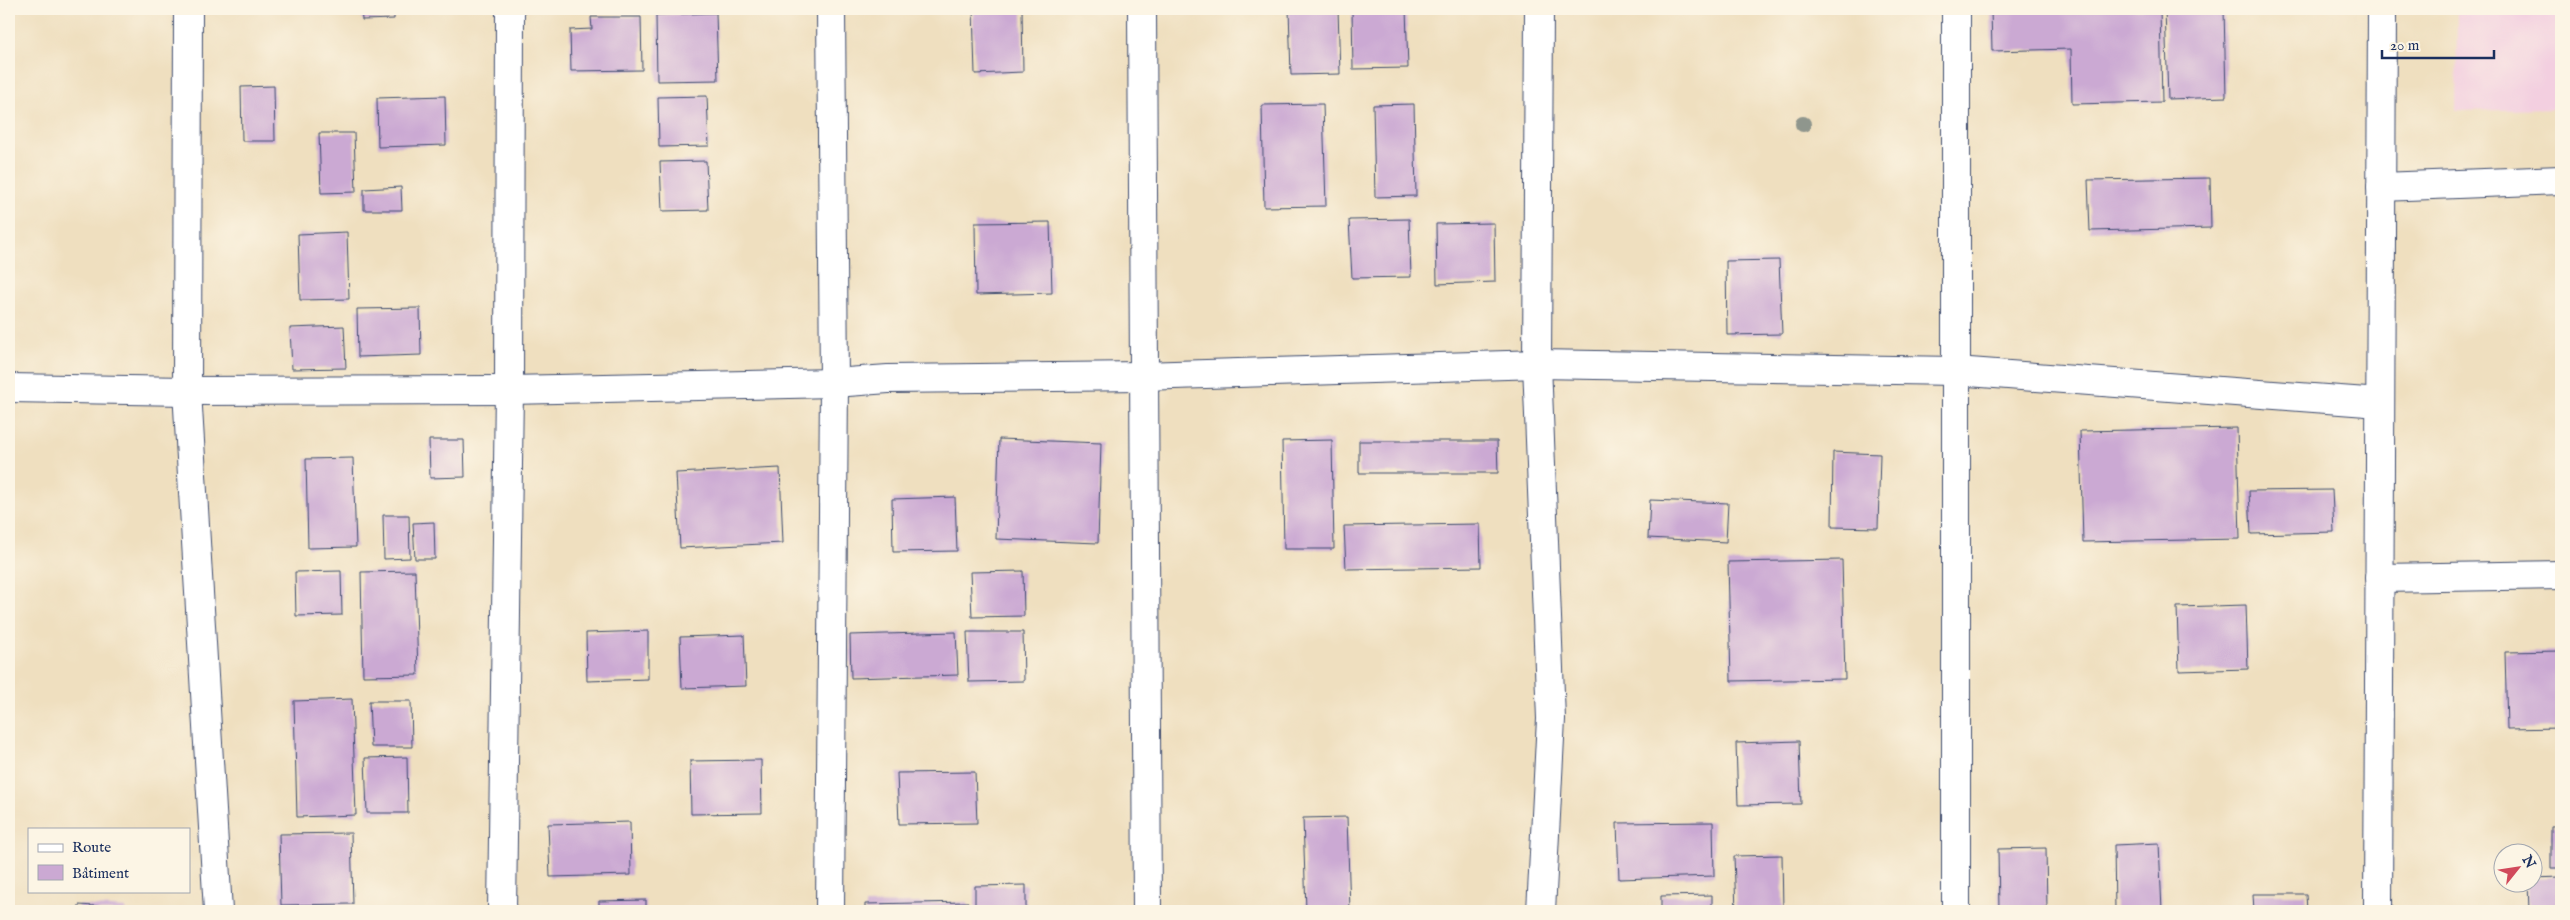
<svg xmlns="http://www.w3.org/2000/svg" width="2570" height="920" font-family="'IM FELL English',serif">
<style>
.built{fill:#f3cfe0}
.building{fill:#cba9d3}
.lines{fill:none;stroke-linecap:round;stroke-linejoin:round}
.minor-casing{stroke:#3b496d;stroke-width:30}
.minor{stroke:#fff;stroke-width:28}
.tree{fill:#8f968d}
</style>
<rect width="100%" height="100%" fill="#fcf5e5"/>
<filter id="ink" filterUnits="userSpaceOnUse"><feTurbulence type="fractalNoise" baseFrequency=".02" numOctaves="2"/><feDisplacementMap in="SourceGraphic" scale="10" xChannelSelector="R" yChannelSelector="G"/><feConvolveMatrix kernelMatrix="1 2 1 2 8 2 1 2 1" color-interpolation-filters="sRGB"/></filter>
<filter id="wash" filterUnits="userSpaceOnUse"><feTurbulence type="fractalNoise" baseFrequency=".0096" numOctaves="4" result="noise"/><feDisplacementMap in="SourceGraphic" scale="20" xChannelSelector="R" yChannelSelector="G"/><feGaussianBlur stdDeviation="1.12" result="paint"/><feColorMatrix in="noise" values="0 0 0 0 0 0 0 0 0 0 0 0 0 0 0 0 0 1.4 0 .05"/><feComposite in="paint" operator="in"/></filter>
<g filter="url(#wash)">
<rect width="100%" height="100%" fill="#efdfbf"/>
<path class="built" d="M2457,9H2561V109L2456,111Z"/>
<g id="blocks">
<g class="building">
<path d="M361,9H394V19L362,20Z"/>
<path d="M593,9H638V11L593,12Z"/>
<path d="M973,9H1022L1023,72L975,74Z"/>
<path d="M1289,9H1338L1340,74L1291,75Z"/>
<path d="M1352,9H1406L1408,68L1353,69Z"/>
<path d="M1991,9H2160L2162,102L2072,104L2071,49L1992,51Z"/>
<path d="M2165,9H2224L2226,97L2168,99Z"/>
<path d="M716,13L718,80L657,81L656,15Z"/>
<path d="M591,17H641L642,70L571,71L570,30L592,29Z"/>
<path d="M274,86L275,141H242L241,87Z"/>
<path d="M445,96L446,145L378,147L377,98Z"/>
<path d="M707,96L709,146L659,147L658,97Z"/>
<path d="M1323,104L1326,206L1264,207L1262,105Z"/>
<path d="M1414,104L1416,196L1375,197L1373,105Z"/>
<path d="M319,133H354L356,192L321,193Z"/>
<path d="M706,161L708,210L662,211L660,162Z"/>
<path d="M2210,178L2211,228L2090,231L2088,180Z"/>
<path d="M401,187L402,210H364V189Z"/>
<path d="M1409,219L1411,277L1352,278L1349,220Z"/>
<path d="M1050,222L1052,293L976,295L975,223Z"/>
<path d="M1494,223L1495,282L1437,284L1436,224Z"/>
<path d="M347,232L349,299L300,300L298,234Z"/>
<path d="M1779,260L1782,334L1727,335L1726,261Z"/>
<path d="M420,308L421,355L358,357L357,309Z"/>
<path d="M344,326L346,368L292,369L290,328Z"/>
<path d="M2237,428L2240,539L2083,542L2080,431Z"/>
<path d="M999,439L1101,443L1098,543L996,539Z"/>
<path d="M429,440H464L465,477L430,478Z"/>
<path d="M1332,440L1334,549H1284L1282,441Z"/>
<path d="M1359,441H1497L1498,473H1359Z"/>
<path d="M1833,452L1880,454L1878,528L1832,527Z"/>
<path d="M353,458L356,547L308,548L306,459Z"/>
<path d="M780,468L783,543L680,548L676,473Z"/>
<path d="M2332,490L2334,532L2251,534L2249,491Z"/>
<path d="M955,497L957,551L893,552L892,499Z"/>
<path d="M1650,500L1728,503L1726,542L1648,538Z"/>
<path d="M383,515H409L410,558L384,559Z"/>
<path d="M434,522L435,559H415L413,523Z"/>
<path d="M1480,524L1481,567L1346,569L1344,526Z"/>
<path d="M1842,560L1845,679L1731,681L1728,562Z"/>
<path d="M341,571L342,615L296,616L295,572Z"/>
<path d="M415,571L418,675L363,676L361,572Z"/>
<path d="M1023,571L1024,616L972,617L970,572Z"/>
<path d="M2246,605L2248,669L2179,671L2177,607Z"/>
<path d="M648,631V679L587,681L586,633Z"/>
<path d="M956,632L958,675L851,678L850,635Z"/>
<path d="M967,632H1023L1024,681L969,682Z"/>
<path d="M744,635L746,686L682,688L680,637Z"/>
<path d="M2561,651V728L2507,729L2505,652Z"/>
<path d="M352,699L356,815L297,817L294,701Z"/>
<path d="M369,701H411L412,747H371Z"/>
<path d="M1799,741L1801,804L1738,805L1736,743Z"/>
<path d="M407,757L408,813H367L365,758Z"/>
<path d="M761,760L762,813L691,814L690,761Z"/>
<path d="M975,772L977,823L899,824L897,773Z"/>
<path d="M1347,817L1350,911H1306L1303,818Z"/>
<path d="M630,822L631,875L550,877L548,824Z"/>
<path d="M1713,822L1714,876L1619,879L1617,823Z"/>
<path d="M2561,826V868H2551V827Z"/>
<path d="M351,833L353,904L281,905L279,834Z"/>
<path d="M2159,843L2162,911H2115L2114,845Z"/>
<path d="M2046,848L2047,911H1999L1998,849Z"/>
<path d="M1782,855L1783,911H1736L1734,856Z"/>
<path d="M2561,877V911H2529L2528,882H2532V878Z"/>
<path d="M1026,885V911H975V886Z"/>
<path d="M2253,894H2306L2307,911H2254Z"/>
<path d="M1712,895V911H1661V896Z"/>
<path d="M646,900V911H599V901Z"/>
<path d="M968,902V911H865V904Z"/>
<path d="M79,905L126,908V911H79Z"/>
</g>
</g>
</g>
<g filter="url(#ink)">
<use href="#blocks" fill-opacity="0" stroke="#3b496d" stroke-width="1"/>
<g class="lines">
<g class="minor-casing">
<g id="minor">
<path d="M188,9L187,391L218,911"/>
<path d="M1142,9L1147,911"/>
<path d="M1539,9L1537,364L1551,719L1541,911"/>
<path d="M1956,9V911"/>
<path d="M2381,187L2561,180"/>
<path d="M9,388L187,391L509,390L834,383L888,379L1142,376L1537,364L1956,371L2380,403"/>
<path d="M2379,578L2561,575"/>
<path d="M502,911L509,390L510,9"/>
<path d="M830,911L834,383L831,9"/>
<path d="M2378,911L2382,9"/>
</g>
</g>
<use href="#minor" class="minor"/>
</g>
<circle class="tree" cx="1803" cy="124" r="8"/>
</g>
<rect width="2570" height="920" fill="none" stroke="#fcf5e5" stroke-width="30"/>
<rect x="28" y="828" width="162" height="65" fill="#fcf5e5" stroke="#a2a6af"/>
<rect x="38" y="844" width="25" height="8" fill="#ffffff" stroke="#a2a6af"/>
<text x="72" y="852" font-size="15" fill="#1b2f5e">Route</text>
<rect x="38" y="865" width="25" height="15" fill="#cba9d3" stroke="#a2a6af"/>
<text x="72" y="878" font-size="15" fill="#1b2f5e">Bâtiment</text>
<g transform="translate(2518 868) rotate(60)"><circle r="24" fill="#fcf5e5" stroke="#a2a6af"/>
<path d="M0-4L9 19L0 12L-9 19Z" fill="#d1495b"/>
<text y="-8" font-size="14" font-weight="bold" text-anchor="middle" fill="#1b2f5e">N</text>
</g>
<path d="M2382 50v8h112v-8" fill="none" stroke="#1b2f5e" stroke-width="2.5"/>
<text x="2390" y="50" font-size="15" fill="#1b2f5e" stroke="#fcf5e5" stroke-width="4" paint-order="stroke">20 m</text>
</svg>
